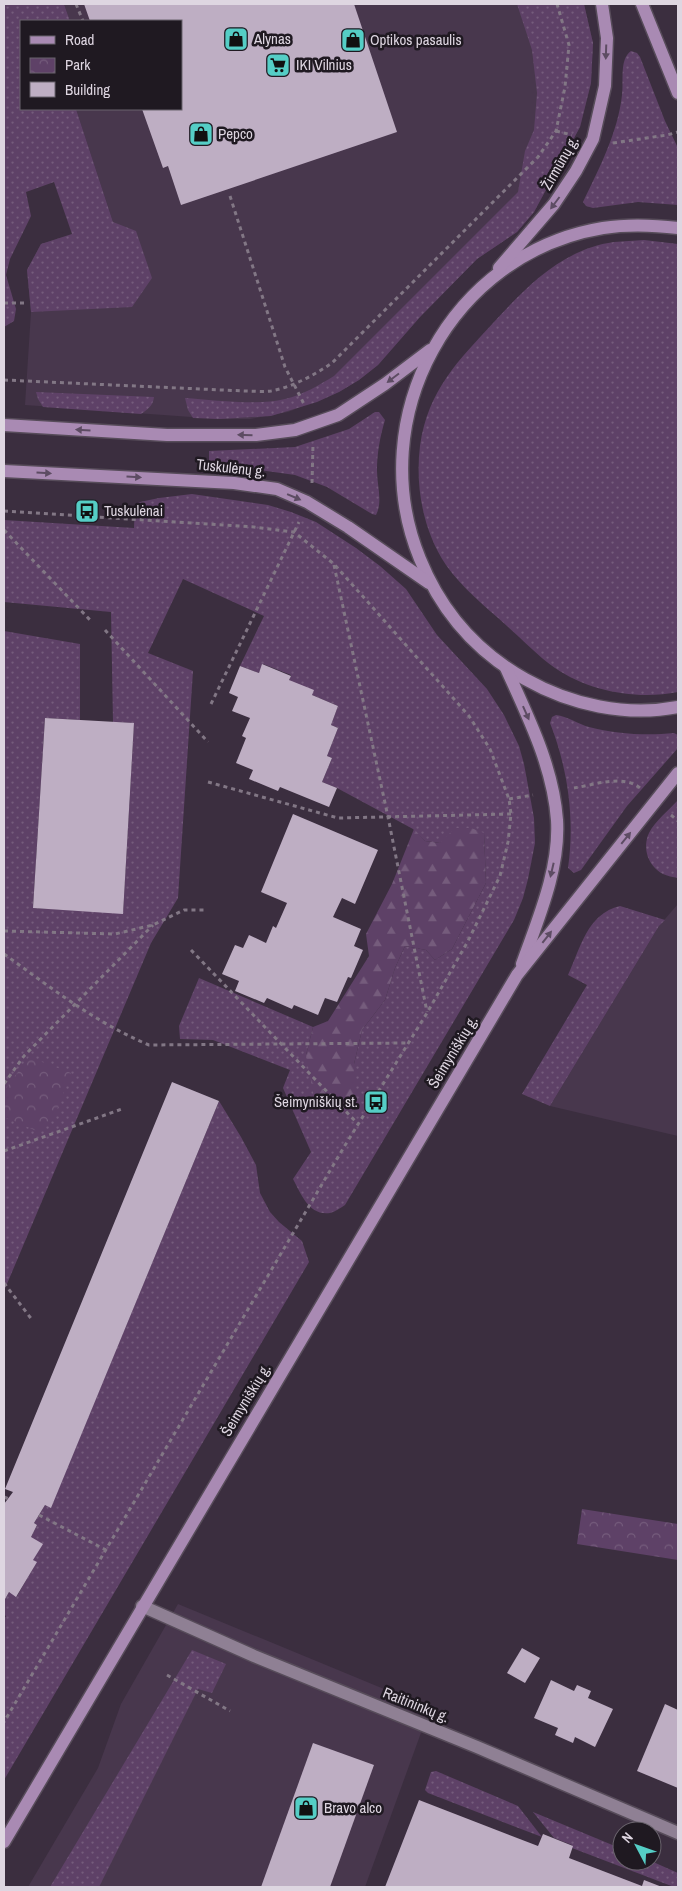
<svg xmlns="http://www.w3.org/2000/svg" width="682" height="1891" font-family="'Archivo Narrow',sans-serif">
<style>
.built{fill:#48374d}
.grass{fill:url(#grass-dots)}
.forest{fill:url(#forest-firs)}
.park{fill:url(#park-crowns)}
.building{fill:#beaec3}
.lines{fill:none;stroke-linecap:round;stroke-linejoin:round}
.minor-casing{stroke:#574c5a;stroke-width:15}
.major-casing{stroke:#574c5a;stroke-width:15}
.path{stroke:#827785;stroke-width:3;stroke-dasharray:4 4;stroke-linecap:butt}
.minor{stroke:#8f8094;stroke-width:12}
.major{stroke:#a98ab3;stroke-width:12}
.oneway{fill:#5d4c63}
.labels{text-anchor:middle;stroke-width:5;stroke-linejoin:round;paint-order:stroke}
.poi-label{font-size:15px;fill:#ded6e1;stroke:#1f1921;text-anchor:start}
.street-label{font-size:15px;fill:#ded6e1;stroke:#1f1921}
</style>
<defs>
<pattern id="grass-dots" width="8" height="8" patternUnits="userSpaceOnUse" patternTransform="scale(1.25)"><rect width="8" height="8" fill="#5e4167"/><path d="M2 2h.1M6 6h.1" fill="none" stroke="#755c7c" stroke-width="1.8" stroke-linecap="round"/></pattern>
<pattern id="forest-firs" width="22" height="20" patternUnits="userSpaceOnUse" patternTransform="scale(1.25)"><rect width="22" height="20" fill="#5e4167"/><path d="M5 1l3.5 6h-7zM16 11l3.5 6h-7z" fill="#755c7c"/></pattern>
<pattern id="park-crowns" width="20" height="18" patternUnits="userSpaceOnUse" patternTransform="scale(1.25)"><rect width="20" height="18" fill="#5e4167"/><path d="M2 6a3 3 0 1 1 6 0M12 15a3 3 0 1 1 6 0" fill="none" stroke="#755c7c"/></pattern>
</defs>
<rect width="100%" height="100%" fill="#3b2e3f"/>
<g class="built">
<path d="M64,4H584L593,43L591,83L580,127L534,212L517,232L477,259L420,317L378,365L359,380L339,392L288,412L250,419H219L25,405L31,312L27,270L41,244L113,222L76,109H181V21H70Z"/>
<path d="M678,904V1136L550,1106L659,926Z"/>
<path d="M178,1604L430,1708L365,1887H28L98,1768L121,1704Z"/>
</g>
<g class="grass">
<path d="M4,4H64L70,21H21V109H76L113,222L136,231L152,278L132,307L31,312L27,270L41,244L72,234L54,182L26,192L31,216L10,259L6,275L16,309L14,321L4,327Z"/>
<path d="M517,4H584L593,43L591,83L580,127L534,212L517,232L477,259L420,317L378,365L359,380L339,392L317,402L271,416L219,419L193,418L188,410L185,398C215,400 257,406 285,399C303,395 319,385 334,376L518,192L525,151L534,130L537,93L532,50Z"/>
<path d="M631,51L637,53L640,57L665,121L678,148V205L638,202L593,208L586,206L583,202C599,169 618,132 622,95C624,82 619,59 631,51Z"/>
<path d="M644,240L678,244V692C638,700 590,692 555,668C538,656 523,640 507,626C486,607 462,588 446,565C423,531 415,486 420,446C428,390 458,361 494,322C527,286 563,249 614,242C624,241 634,241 644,240Z"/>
<path d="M36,392L154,397C153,406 148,409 141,414L43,407L38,399Z"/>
<path d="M375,412H379L385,420C380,437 377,453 377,471C377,485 383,502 376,515L372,514L327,487L295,475L209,463V451L295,447L349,429Z"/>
<path d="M192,494L268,505L291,512L316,522L356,548L380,566L406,589L437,635L487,689L504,715L519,746L524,764L534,818L535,843L528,879L523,898L514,920L345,1205C340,1208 335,1212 330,1213C309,1216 301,1194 293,1179L311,1152L283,1088L290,1070L213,1040L180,1039L179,1026L199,978L313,1027L306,1055L354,1094V1064L362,1030L385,1000L395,968L405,946L426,950L435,960L452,949L486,883L484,833L440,843L425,841L413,829L337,788L322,782L332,758L327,756L338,728L331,725L338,706L312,695L289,680L291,675L263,664L259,673L240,666L264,616L183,579L148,653L193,671L178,898L151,943L4,1291V631L80,644V720L45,718L33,908L123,913L134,723L113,722L111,612L4,602V520L134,528L135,503L159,498Z"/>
<path d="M556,715C567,716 578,724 589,727C616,734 647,736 674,733L678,735V748L627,806L581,870L574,873L568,868C575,819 568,769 550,723L552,717Z"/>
<path d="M678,800V878C673,877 667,876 663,874C648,866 642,848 649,833C655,821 669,810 678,800Z"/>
<path d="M620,906L665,920L659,926L550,1106L522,1094L587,985L568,975C581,947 587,914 620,906Z"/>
<path d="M219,1101L241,1137L256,1165L260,1193L270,1212L279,1222L302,1241L309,1262L4,1780V1619L6,1616L4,1615V1601L9,1592L17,1596L36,1563L33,1560L31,1537L37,1525L34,1523L45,1505L51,1507Z"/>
<path d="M192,1650L226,1664L212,1693L198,1689L99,1887H50Z"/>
<path d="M436,1771L518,1806L542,1837L428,1793L425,1790L431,1772Z"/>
<path d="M533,1812L622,1849V1861H651L678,1873V1887H674L572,1848V1845L554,1838Z"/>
</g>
<path class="forest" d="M455,828H471L484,833L486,883L452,949L435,960L426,950L405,946L395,968L385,1000L362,1030L354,1064V1094L332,1112L314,1096L306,1055L313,1027L328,1021L369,956L366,934L392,884L414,829L425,841L440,843Z"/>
<g class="park">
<path d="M29,1057L71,1073L54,1118L39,1132L4,1117V1091Z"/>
<path d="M582,1509L678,1524V1560L577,1544Z"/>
</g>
<g class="building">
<path d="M84,4H354L397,132L181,205L168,166L163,168L142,109H181V21H90Z"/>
<path d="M262,664L291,676L289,680L314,690L312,695L338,706L331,725L338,728L327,756L332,758L322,782L337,788L329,807L280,787L278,791L249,779L253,770L236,763L246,738L242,736L250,718L232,711L238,697L229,693L240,666L259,673Z"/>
<path d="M45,718L134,723L123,914L33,908Z"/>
<path d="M293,814L378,850L355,904L342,898L333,917L361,929L354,946L363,950L351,978L348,977L337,1002L325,998L318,1015L294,1005L292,1009L267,998L264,1003L235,991L239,981L222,974L235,945L243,948L249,935L266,943L273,926L276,928L287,903L261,892Z"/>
<path d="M172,1082L219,1101L51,1508L45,1505L34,1523L37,1525L31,1537L43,1544L33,1560L37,1562L16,1597L9,1592L4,1601V1504L13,1492L5,1489Z"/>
<path d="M522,1648L540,1658L525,1683L507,1673Z"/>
<path d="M551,1680L574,1691L577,1685L591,1691L588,1698L613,1709L595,1747L575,1737L573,1743L555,1735L558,1728L534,1718Z"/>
<path d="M665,1704L678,1710V1788L637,1771Z"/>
<path d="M313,1743L374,1765L330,1887H261Z"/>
<path d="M419,1800L538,1846L543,1834L573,1846L569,1858L642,1886L644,1880L662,1887H385Z"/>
</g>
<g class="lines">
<g class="minor-casing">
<path id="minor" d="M142,1606L254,1656L477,1747L678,1833"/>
</g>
<g class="major-casing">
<g id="major">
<path d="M642,4L678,93"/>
<path d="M678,228C653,225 628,224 603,228C451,253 362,418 420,559C441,611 477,652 525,679C571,705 626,717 678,707"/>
<path d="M499,268L554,204L576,171L593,139L605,86L607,38L602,4"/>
<path d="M4,425L167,435H256L295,430L338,415L385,384L430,350"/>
<path d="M4,471L234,483L277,489L307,502L348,527L429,583"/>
<path d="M506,668C528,717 553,766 557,820C560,869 538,919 522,964"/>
<path d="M4,1842L517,975L678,773"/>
</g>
</g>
<g class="path">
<path d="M76,4L83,21"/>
<path d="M556,131L572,135"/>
<path d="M613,143L667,135L678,132"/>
<path d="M230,196L285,367L304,404"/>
<path d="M4,303H26"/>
<path d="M4,380L244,391C253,391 263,392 271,391C293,387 314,375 332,363L538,157L556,131L565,87L569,45L557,4"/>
<path d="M312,483L313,444"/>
<path d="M4,511L254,527L294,532L334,564L469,716L490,749L509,799L511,814L508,842L500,876L468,941L427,1013L344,1147L4,1722"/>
<path d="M4,530L91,621"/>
<path d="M334,565L388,817L427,1012"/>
<path d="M105,630L208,742"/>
<path d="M211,704L299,522"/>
<path d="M208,782L338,818L511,814"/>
<path d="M574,788C594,785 623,774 640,788"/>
<path d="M509,799L533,795"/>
<path d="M671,815L678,821"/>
<path d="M4,931L115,934L153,925L184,910H206"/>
<path d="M191,950L358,1124"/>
<path d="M4,954C50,987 96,1023 149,1045L409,1043"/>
<path d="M4,1084L24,1056L153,925"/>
<path d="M4,1151L122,1109"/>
<path d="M4,1283L33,1321"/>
<path d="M4,1497L9,1499"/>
<path d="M39,1515L106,1550"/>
<path d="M167,1675L230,1711"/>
</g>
<use href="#minor" class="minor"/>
<use href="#major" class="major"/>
</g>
<defs><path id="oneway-solid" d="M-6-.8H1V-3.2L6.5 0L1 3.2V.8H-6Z" transform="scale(1.25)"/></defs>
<g class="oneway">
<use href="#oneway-solid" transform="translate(606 52) rotate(92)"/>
<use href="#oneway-solid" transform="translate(555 203) rotate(127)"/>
<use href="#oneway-solid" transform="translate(393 378) rotate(143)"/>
<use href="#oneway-solid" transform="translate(83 430) rotate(-177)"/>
<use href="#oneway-solid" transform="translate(245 435) rotate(-179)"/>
<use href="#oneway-solid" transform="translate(44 473) rotate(3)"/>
<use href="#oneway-solid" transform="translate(134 477) rotate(3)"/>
<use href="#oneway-solid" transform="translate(294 497) rotate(23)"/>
<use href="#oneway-solid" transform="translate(526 713) rotate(66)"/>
<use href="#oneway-solid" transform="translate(626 838) rotate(-51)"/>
<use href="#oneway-solid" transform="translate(552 870) rotate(103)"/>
<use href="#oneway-solid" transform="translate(547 937) rotate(-52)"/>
</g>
<defs>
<g id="shop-square" transform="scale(1.25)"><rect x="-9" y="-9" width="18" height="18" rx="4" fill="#55cec6" stroke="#1f1921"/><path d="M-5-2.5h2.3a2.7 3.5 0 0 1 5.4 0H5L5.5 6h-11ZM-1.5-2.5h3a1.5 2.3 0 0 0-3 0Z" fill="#111"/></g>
<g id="supermarket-square" transform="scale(1.25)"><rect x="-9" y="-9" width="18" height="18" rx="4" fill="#55cec6" stroke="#1f1921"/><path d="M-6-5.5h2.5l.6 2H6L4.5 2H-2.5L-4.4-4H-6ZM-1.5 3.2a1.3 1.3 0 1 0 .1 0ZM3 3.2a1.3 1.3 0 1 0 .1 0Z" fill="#111"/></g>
<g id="bus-square" transform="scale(1.25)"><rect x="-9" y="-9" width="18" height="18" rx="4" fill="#55cec6" stroke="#1f1921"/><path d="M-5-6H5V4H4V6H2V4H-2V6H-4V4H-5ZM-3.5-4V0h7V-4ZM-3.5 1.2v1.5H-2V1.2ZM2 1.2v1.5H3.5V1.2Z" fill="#111"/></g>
</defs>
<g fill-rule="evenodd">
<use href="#shop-square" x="236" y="39"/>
<use href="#shop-square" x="353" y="40"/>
<use href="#supermarket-square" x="278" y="65"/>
<use href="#shop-square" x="201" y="134"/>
<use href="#bus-square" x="87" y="511"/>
<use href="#bus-square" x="376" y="1102"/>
<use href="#shop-square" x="306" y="1808"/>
</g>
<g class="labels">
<g class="poi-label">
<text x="254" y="44">Alynas</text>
<text x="370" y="45">Optikos pasaulis</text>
<text x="296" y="70">IKI Vilnius</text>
<text x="218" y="139">Pepco</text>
<text x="104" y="516">Tuskulėnai</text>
<text x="358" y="1107" text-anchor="end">Šeimyniškių st.</text>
<text x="324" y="1813">Bravo alco</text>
</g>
<g class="street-label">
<text transform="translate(560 163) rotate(-60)" y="5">Žirmūnų g.</text>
<text transform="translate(231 468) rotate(6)" y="5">Tuskulėnų g.</text>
<text transform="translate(453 1052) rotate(-59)" y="5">Šeimyniškių g.</text>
<text transform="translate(246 1400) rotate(-59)" y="5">Šeimyniškių g.</text>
<text transform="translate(416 1705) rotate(22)" y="5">Raitininkų g.</text>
</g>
</g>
<rect width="682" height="1891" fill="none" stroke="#ded6e1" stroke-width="10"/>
<rect x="20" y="20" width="162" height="90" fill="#1f1921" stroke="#6b656e"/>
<rect x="30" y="36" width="25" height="8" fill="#a98ab3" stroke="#6b656e"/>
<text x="65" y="45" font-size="15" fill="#ded6e1">Road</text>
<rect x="30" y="58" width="25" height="15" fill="url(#park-crowns)" stroke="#6b656e"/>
<text x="65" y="70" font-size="15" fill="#ded6e1">Park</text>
<rect x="30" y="82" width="25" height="15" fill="#beaec3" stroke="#6b656e"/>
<text x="65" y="95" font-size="15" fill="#ded6e1">Building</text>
<g transform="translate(637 1846) rotate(311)"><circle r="24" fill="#1f1921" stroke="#6b656e"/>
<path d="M0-4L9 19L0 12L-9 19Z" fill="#55cec6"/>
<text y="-8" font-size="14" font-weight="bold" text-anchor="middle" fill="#ded6e1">N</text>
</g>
</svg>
